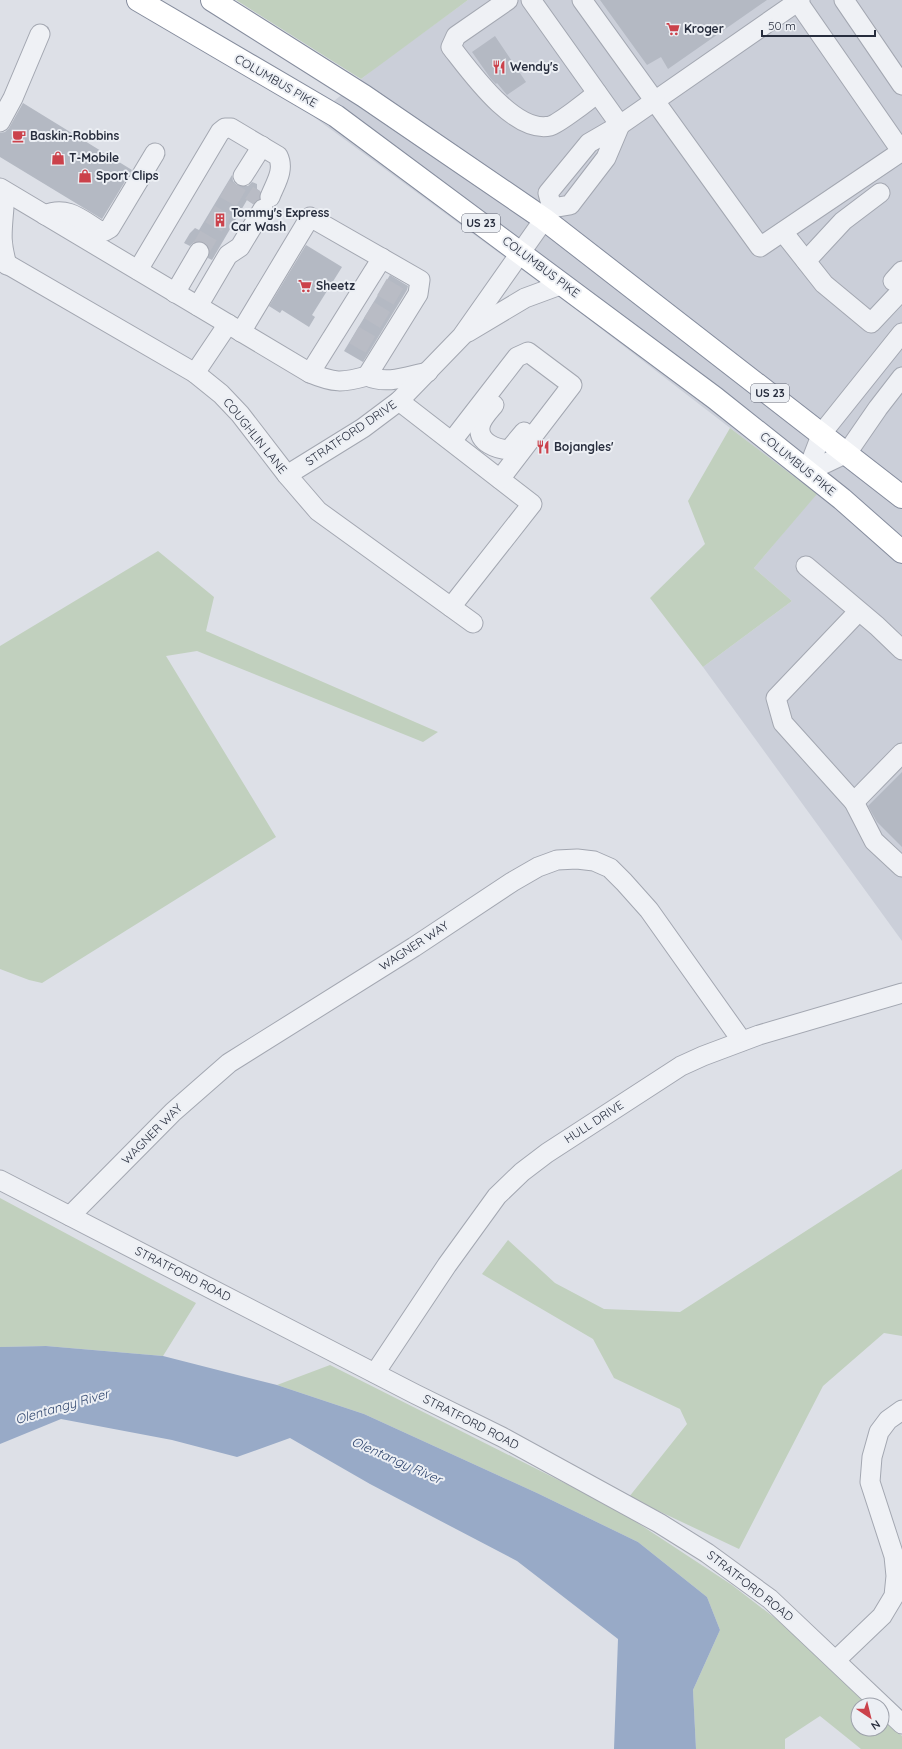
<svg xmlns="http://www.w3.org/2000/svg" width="902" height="1749" font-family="Quicksand,sans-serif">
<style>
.built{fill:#cbcfd9}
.green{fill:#c1d0be}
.water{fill:#98aac7}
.building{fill:#b4b9c3}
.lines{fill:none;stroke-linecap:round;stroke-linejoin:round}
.minor-tunnel{stroke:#b9bcc5;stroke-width:19;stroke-dasharray:19 10;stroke-linecap:butt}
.minor-casing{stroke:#a3a7b1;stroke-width:21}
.highway-casing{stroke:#858c9d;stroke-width:24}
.minor{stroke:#eff1f5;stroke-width:19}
.highway{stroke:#fff;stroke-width:22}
.labels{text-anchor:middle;stroke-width:4;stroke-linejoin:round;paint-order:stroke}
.shield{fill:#eceff4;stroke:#626774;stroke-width:1}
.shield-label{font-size:11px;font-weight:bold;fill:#272d3d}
.poi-label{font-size:12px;font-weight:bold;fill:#272d3d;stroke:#eceff4;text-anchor:start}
.street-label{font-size:12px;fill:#272d3d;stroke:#eceff4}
.water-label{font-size:13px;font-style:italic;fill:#324870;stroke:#eceff4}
</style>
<rect width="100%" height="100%" fill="#dde0e7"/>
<path class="built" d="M468,0H902V941L703,667L792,601L754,568L816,494L578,311L314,117L380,64Z"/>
<g class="green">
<path d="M236,0H468L361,79Z"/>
<path d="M730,428L817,494L754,568L792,601L703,667L650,598L705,544L688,501Z"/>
<path d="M158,551L214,597L206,631L438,732L423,742L197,651L166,656L276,837L42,983L29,980L0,969V646Z"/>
<path d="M902,1169V1336L884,1333L823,1386L739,1549L629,1497L687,1424L680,1409L614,1378L593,1339L482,1274L508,1240L555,1283L604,1309L680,1312Z"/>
<path d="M0,1198L196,1303L163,1356L46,1346L0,1347Z"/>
<path d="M330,1365L618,1510L732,1585L806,1642L871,1705H858V1729H882V1716L902,1736V1749H861L820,1716L785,1739V1749H696L693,1690L720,1630L707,1597L638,1542L537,1493L364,1414L277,1385Z"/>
</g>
<path class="water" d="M46,1346L163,1356L277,1385L364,1414L537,1493L638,1542L707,1597L720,1630L693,1690L696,1749H614L618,1639L517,1561L370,1484L290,1438L237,1457L172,1440L61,1419L0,1444V1347Z"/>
<g class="building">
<path d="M600,0H767L668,69L661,57L647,65Z"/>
<path d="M495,36L526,82L507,95L497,83L496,84L491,79L472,52Z"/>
<path d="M23,103L132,170L102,219L0,157V133L5,132L9,128Z"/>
<path d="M232,175L233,181L237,185L248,186L252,182L257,184V189L260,191L259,199L253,204L247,200L212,260L208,258L209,247L204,242H194L190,246L184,243L190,233L195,228L199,230Z"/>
<path d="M306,245L342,267L312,315L315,317L309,327L282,310L280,313L269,306Z"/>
<path d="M390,275L408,286L407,290L363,362L344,351Z"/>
<path d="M902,772V847L877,822L868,806Z"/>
</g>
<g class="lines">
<g class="minor-tunnel">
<path d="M253,204L261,192"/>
<path d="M199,252L243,176"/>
<path d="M382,287L404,300"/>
<path d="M369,310L390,323"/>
<path d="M354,335L375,347"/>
</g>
<g class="minor-casing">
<g id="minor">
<path d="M508,0L456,36L451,47C470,71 514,134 550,126C558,124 589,100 597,93"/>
<path d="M531,0L620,125L800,0"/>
<path d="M582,0L760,247L902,151"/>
<path d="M844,0L902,85"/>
<path d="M798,2L902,152"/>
<path d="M0,122L13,98L40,34"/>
<path d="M243,176L262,146"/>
<path d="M0,188L310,373C334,383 342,383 367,376"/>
<path d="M4,207C2,233 0,240 7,265"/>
<path d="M45,215C67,205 82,220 100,231H105L110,228L155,153"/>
<path d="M783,232L824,284L871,323L902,290"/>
<path d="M0,260L195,373L221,394L240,414L287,475L318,511L473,623"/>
<path d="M806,261L843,221L880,193"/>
<path d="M138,270L220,132L225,128H231L278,156C285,170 275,184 270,197"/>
<path d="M893,281L902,271"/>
<path d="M175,293L199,252"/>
<path d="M198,306L228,255L240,247L263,209"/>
<path d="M241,332L310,217L420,280L418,294L367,376C387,385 408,376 428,372"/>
<path d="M468,332L525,298L563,284"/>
<path d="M195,373L228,324"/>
<path d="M310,373L382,258"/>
<path d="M399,401L532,504L451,607"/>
<path d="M494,405C489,411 481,419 480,427C478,443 497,449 509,450L524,432"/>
<path d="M452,441L517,357L528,352L572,385L500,479"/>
<path d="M807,472L822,433L902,333"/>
<path d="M807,472L847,453L878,408L902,377"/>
<path d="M287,475L363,428L399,401L462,336L552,208L570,205L606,158L620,125L589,143L548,193L552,208"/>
<path d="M806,566L877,626L902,650"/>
<path d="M858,612L776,698L783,723L854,802L874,841L902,867"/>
<path d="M854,802L902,753"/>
<path d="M0,1180L415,1394L502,1437L659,1523L707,1553L770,1599L902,1724"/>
<path d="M70,1216L173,1112L229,1063L414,947L512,882L538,867L557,860L577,859L594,861L610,868L624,882L649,910L742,1041"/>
<path d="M375,1373L447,1265L497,1196L522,1172L547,1153L681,1066L703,1056L759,1035L902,993"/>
<path d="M836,1660L882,1616L894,1596L896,1576L894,1556L870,1482L872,1457L879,1432L888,1420L902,1410"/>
</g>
</g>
<g class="highway-casing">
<g id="highway">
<path d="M138,0L336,116L715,398L842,499L902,552"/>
<path d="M212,0L364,96L544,219L902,497"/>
</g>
</g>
<use href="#minor" class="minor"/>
<use href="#highway" class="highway"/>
</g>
<defs>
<g id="supermarket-bare" transform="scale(1.08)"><path d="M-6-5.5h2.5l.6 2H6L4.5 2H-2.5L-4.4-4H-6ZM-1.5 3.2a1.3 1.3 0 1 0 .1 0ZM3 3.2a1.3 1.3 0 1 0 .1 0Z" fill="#cb424b" stroke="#eceff4" stroke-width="2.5" paint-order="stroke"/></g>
<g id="restaurant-bare" transform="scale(1.08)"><path d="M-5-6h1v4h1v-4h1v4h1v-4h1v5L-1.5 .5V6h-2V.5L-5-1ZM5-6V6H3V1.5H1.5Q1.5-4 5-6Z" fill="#cb424b" stroke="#eceff4" stroke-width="2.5" paint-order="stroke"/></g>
<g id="cafe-bare" transform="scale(1.08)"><path d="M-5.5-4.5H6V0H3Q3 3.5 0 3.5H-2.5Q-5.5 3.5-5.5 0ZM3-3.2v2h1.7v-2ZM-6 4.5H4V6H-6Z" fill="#cb424b" stroke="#eceff4" stroke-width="2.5" paint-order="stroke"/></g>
<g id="shop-bare" transform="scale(1.08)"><path d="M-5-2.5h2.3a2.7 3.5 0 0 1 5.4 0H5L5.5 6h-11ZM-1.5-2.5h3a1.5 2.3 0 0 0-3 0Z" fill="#cb424b" stroke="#eceff4" stroke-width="2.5" paint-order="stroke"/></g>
<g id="building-bare" transform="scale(1.08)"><path d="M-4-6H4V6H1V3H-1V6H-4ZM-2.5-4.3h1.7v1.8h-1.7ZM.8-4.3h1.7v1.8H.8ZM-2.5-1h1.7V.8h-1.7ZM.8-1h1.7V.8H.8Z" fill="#cb424b" stroke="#eceff4" stroke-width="2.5" paint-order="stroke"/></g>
</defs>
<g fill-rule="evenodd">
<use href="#supermarket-bare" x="673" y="29"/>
<use href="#restaurant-bare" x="499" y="67"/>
<use href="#cafe-bare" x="19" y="136"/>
<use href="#shop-bare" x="58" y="158"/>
<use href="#shop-bare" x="85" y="176"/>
<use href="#building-bare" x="220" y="220"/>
<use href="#supermarket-bare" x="305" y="286"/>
<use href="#restaurant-bare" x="543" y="447"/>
</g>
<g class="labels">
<g class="shield">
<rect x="462" y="214" width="38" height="18" rx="3"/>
<rect x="751" y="384" width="38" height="18" rx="3"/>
</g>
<g class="shield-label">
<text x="481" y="227">US 23</text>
<text x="770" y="397">US 23</text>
</g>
<g class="poi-label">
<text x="684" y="33">Kroger</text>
<text x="510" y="71">Wendy's</text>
<text x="30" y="140">Baskin-Robbins</text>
<text x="69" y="162">T-Mobile</text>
<text x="96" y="180">Sport Clips</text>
<text x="231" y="217">Tommy's Express<tspan x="231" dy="14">Car Wash</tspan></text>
<text x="316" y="290">Sheetz</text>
<text x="554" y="451">Bojangles'</text>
</g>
<g class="street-label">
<text transform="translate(276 81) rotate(30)" y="4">COLUMBUS PIKE</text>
<text transform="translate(541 267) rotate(37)" y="4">COLUMBUS PIKE</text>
<text transform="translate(351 433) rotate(-34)" y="4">STRATFORD DRIVE</text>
<text transform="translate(255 436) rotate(51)" y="4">COUGHLIN LANE</text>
<text transform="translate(798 464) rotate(39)" y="4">COLUMBUS PIKE</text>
<text transform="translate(414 946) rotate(-33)" y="4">WAGNER WAY</text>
<text transform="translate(594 1122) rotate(-33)" y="4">HULL DRIVE</text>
<text transform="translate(152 1134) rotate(-45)" y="4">WAGNER WAY</text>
<text transform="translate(183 1274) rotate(27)" y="4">STRATFORD ROAD</text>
<text transform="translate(471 1422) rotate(27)" y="4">STRATFORD ROAD</text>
<text transform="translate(750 1586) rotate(38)" y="4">STRATFORD ROAD</text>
</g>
<g class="water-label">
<text transform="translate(62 1406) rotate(-16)" y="5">Olentangy River</text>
<text transform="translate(397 1460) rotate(24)" y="5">Olentangy River</text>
</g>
</g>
<g transform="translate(870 1717) rotate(145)"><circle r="19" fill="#eceff4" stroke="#9da1ab"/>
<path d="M0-3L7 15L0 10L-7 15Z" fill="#cb424b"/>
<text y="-6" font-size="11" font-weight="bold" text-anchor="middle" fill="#272d3d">N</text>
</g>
<path d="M762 30v6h113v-6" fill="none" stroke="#272d3d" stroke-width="2"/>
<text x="768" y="30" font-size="12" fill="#272d3d" stroke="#eceff4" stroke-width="3" paint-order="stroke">50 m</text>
</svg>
